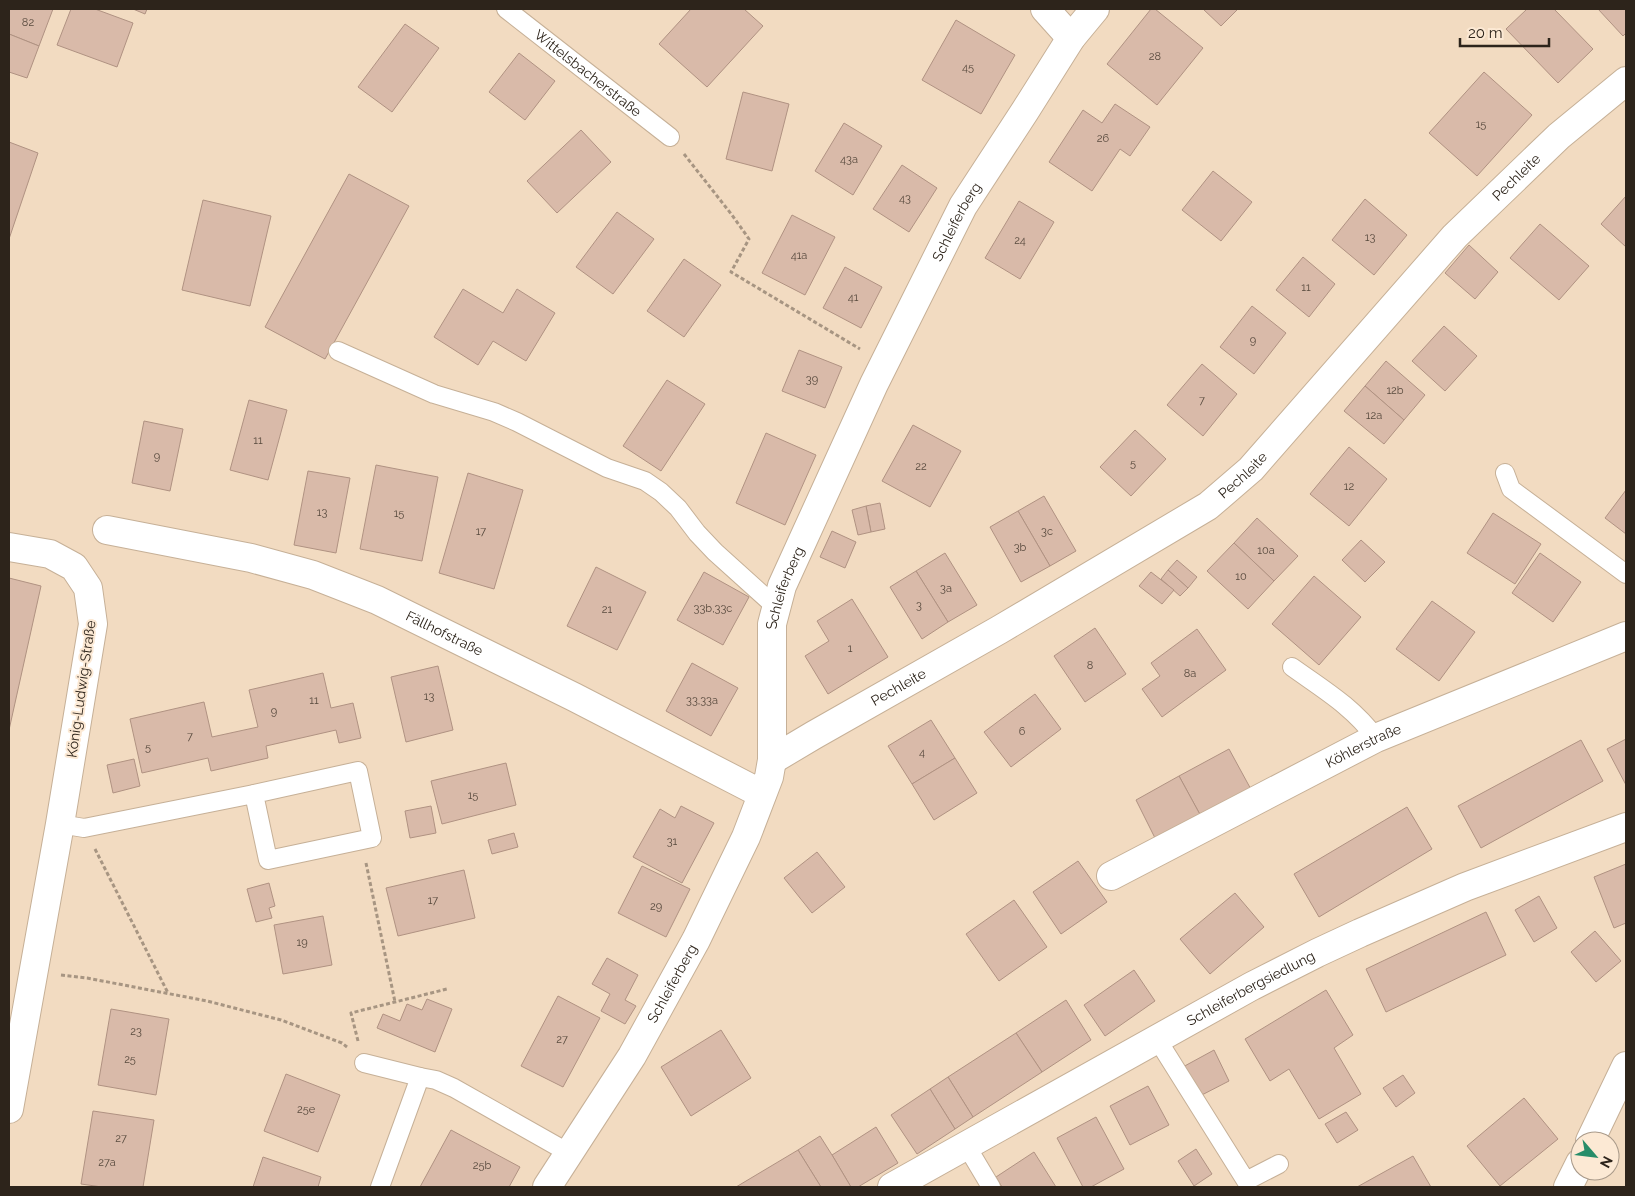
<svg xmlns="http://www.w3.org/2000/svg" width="1635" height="1196" font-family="Raleway,sans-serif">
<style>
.building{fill:#d9baa9;stroke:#b09282}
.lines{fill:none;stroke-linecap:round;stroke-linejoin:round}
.service-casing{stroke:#c6b097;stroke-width:20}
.minor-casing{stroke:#c6b097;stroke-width:30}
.path{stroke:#a79582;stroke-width:3;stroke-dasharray:4 2.5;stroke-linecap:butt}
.service{stroke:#fff;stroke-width:18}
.minor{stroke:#fff;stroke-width:28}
.labels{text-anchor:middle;stroke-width:4;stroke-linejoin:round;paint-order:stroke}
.number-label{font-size:11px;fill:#584a3e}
.street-label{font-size:14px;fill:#2d241b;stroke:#fce9d4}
</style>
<rect width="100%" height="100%" fill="#f2dbc1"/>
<g class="building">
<path d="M9,9H53L39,46L9,34Z"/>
<path d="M71,9H95L133,23L117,67L57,45Z"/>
<path d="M133,9H147L145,14Z"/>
<path d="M691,9H744L763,26L707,87L659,44Z"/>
<path d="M1151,9H1155L1203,48L1157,105L1107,64Z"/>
<path d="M1203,9H1238L1221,26Z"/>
<path d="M1527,9H1554L1593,49L1558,83L1506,29Z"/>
<path d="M1598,9H1626V33L1623,36Z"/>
<path d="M956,20L1015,55L981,114L922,80Z"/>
<path d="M405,24L439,48L392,112L358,87Z"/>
<path d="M9,34L39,46L27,78L9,72Z"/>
<path d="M519,53L555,81L525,120L489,92Z"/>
<path d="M1484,72L1532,115L1477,176L1429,133Z"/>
<path d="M743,92L789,104L772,171L726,159Z"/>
<path d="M1115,104L1150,127L1130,156L1120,149L1092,191L1049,162L1083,110L1102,123Z"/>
<path d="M844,123L882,146L853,195L815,171Z"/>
<path d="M581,130L611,162L557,213L527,181Z"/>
<path d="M9,142L38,153L9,239Z"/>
<path d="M902,165L937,188L909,232L873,209Z"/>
<path d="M1213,171L1252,202L1221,241L1182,210Z"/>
<path d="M349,174L409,206L325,359L265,327Z"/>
<path d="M1626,196V247L1601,224Z"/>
<path d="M1365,199L1407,235L1374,275L1332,240Z"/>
<path d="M203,200L271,216L250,306L182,290Z"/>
<path d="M1019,201L1054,222L1020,279L985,258Z"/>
<path d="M617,212L654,239L613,294L576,267Z"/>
<path d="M792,215L835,237L805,295L762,273Z"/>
<path d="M1540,224L1589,266L1559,300L1510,258Z"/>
<path d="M1469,245L1498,272L1475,299L1445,273Z"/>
<path d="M1303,257L1335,284L1309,317L1276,290Z"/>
<path d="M684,259L721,285L684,337L647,311Z"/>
<path d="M845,267L882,287L861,328L823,308Z"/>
<path d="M463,289L503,313L517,289L555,313L526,361L493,341L478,365L434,337Z"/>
<path d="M1252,306L1286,333L1254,374L1220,347Z"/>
<path d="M1444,326L1477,356L1445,391L1412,361Z"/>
<path d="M799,350L842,367L825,408L782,391Z"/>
<path d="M1386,361L1425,395L1404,420L1365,386Z"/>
<path d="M1202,364L1237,394L1203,436L1167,405Z"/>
<path d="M667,380L705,404L661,471L623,446Z"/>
<path d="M1365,386L1404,420L1384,444L1344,411Z"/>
<path d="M249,400L287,410L268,480L230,470Z"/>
<path d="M144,421L183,429L170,491L132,483Z"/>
<path d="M913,425L961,451L930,507L882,481Z"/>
<path d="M1135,430L1166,459L1131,496L1100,467Z"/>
<path d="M766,433L816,455L785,525L736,503Z"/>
<path d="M1349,447L1387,479L1349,526L1310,494Z"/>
<path d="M376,465L438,477L422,561L360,549Z"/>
<path d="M308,471L350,478L336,553L294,545Z"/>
<path d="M468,473L523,490L494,589L439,573Z"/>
<path d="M1626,490V534L1605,518Z"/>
<path d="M1044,496L1076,551L1050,566L1018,511Z"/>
<path d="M880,503L885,529L871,532L866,506Z"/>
<path d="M866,506L871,532L858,535L852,510Z"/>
<path d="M1018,511L1050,566L1021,582L990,527Z"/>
<path d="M1493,513L1541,544L1515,584L1467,553Z"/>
<path d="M1257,518L1298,556L1274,581L1234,543Z"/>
<path d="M832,531L856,542L845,568L820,557Z"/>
<path d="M1361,540L1385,562L1365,582L1342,560Z"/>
<path d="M1234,543L1274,581L1248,609L1207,571Z"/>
<path d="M945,553L977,605L948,622L916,571Z"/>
<path d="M1540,553L1581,582L1553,622L1512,593Z"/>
<path d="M1177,560L1197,577L1188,588L1168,570Z"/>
<path d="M596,567L646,592L617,650L567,626Z"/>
<path d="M1168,570L1188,588L1180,596L1161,579Z"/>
<path d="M916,571L948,622L922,639L890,587Z"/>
<path d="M704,572L749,597L723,645L677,620Z"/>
<path d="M1151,572L1174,590L1162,604L1139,586Z"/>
<path d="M1314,576L1361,617L1319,665L1272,624Z"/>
<path d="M9,578L41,586L9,730Z"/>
<path d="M852,599L888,657L828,694L805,656L829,641L817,621Z"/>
<path d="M1432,601L1475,632L1439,681L1396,649Z"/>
<path d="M1095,628L1126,674L1085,702L1054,656Z"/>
<path d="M1197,629L1226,670L1162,717L1142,689L1160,676L1151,663Z"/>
<path d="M692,663L738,688L711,736L666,711Z"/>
<path d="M438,666L453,730L406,742L391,677Z"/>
<path d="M323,673L331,708L353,703L361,738L339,743L336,730L266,746L268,758L211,771L208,758L142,773L130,719L204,702L212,737L258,727L249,690Z"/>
<path d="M1035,694L1061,729L1011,767L984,732Z"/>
<path d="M931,720L955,758L912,784L888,746Z"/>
<path d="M1626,739V785L1607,749Z"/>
<path d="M1581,740L1603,781L1481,848L1458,806Z"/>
<path d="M1229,749L1253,793L1203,820L1179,776Z"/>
<path d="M955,758L977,793L934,820L912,784Z"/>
<path d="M134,759L140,786L113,793L107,765Z"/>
<path d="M506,763L516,805L442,824L431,781Z"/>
<path d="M1179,776L1203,820L1158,844L1136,800Z"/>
<path d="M431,806L436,833L410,838L405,811Z"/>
<path d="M681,806L714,823L682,883L633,857L660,809L675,818Z"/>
<path d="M1407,807L1432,849L1319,917L1294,874Z"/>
<path d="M514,833L518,847L492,854L488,840Z"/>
<path d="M817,852L845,887L812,913L784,878Z"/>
<path d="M1078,861L1107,902L1061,934L1033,892Z"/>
<path d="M1626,864V923L1614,928L1594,877Z"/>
<path d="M642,866L690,889L666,937L618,913Z"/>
<path d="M464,870L475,918L398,936L386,888Z"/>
<path d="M269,883L275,906L269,908L272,918L256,922L247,889Z"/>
<path d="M1235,893L1264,927L1210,974L1180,939Z"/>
<path d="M1539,896L1557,928L1534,942L1515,910Z"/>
<path d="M1014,900L1047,947L999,981L966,934Z"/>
<path d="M1486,912L1506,955L1386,1012L1366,969Z"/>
<path d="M323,916L332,965L283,974L274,925Z"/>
<path d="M1595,931L1621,961L1596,982L1571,952Z"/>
<path d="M607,958L638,975L625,1000L636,1006L625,1024L601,1011L610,994L592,984Z"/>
<path d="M1134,970L1155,1001L1105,1036L1084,1005Z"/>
<path d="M1326,990L1353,1035L1334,1048L1361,1094L1319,1119L1289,1069L1270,1081L1245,1039Z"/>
<path d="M558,996L600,1018L563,1087L521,1066Z"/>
<path d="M427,999L452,1009L435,1052L377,1028L383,1014L400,1021L407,1004L422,1010Z"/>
<path d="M1066,1000L1091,1040L1042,1072L1016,1033Z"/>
<path d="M111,1009L169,1019L156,1095L98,1085Z"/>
<path d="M721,1030L751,1078L691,1116L661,1067Z"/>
<path d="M1016,1033L1042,1072L973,1117L948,1077Z"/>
<path d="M1214,1050L1229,1081L1196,1098L1181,1068Z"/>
<path d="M286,1074L340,1095L318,1152L264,1131Z"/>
<path d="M1403,1075L1415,1093L1396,1107L1383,1088Z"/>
<path d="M948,1077L973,1117L955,1129L930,1089Z"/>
<path d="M1148,1086L1169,1125L1130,1145L1110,1106Z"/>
<path d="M930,1089L955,1129L917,1154L891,1115Z"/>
<path d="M1524,1098L1558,1139L1500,1186L1467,1146Z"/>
<path d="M93,1111L154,1120L143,1187H102L81,1184Z"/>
<path d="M1346,1112L1358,1130L1337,1143L1325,1124Z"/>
<path d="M1096,1117L1124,1169L1091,1187H1083L1057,1138Z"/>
<path d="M876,1127L898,1163L858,1187H851L832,1155Z"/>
<path d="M451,1130L520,1167L509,1187H420Z"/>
<path d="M820,1136L832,1155L851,1187H821L798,1150Z"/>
<path d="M1196,1149L1212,1174L1194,1186L1178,1161Z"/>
<path d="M798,1150L821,1187H736Z"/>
<path d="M1034,1152L1056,1187H1002L996,1177Z"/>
<path d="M1413,1156L1431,1187H1357Z"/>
<path d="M263,1157L321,1177L318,1187H253Z"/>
</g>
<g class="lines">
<g class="service-casing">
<g id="service">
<path id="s1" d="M506,9L670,137"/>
<path d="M338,351L434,394L494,412L517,422L607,468L645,481L661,492L678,508L697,533L715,552L776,607"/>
<path d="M1505,473L1511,489L1626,574"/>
<path d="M1292,667C1324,690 1352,706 1376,738"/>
<path d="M358,771L372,838L268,860L254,794Z"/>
<path d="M60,824L84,828L254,794"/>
<path d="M1157,1039L1246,1181L1279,1164"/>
<path d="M364,1063L420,1077"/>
<path d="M966,1145L991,1187"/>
<path d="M380,1187L420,1077L436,1080L454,1088L569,1153"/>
</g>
</g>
<g class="minor-casing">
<g id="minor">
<path d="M1045,9L1071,38"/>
<path id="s2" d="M107,530L251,558L313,575L377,600L574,697L762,794"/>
<path d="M9,547L50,554L74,567L88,588L93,624L60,824L9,1109"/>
<path id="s3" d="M772,760L814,735L999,630L1208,506L1251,469L1455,236L1559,136L1626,81"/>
<path id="s4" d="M1111,876L1376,738L1626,636"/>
<path d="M1590,1141L1626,1066"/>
<path id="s5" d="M547,1187L632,1056L696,940L746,837L769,777L772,760V624L782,586L874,384L963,206L1025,111L1071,38L1095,9"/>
<path id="s6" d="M892,1187L1252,986L1317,953L1360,933L1465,887L1626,827"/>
<path d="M1568,1187L1580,1163"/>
</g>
</g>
<g class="path">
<path d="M684,154L732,215L749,239L731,272L860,349"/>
<path d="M95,849L168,993"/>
<path d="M366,863L395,1002"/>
<path d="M61,975L87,978L207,1001L281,1020L342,1043L347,1047"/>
<path d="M358,1041L351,1013L447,989"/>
</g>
<use href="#service" class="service"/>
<use href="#minor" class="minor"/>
</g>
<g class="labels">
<g class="number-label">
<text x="28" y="26">82</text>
<text x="1155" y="60">28</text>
<text x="968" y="71">45</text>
<text x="1481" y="128">15</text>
<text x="1103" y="142">26</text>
<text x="849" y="163">43a</text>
<text x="905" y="202">43</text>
<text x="1370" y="241">13</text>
<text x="1020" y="244">24</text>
<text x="799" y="259">41a</text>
<text x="1306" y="291">11</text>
<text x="853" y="301">41</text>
<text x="1253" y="344">9</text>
<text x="812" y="383">39</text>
<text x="1395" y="394">12b</text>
<text x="1202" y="404">7</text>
<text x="1374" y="419">12a</text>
<text x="258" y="444">11</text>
<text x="157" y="460">9</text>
<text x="1133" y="467">5</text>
<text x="921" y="470">22</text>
<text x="1349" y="490">12</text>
<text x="322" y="516">13</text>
<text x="399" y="517">15</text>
<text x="481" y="535">17</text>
<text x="1047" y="535">3c</text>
<text x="1020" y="551">3b</text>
<text x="1266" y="554">10a</text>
<text x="1241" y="580">10</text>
<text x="946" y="592">3a</text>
<text x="919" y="609">3</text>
<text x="713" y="612">33b,33c</text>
<text x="607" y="613">21</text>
<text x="850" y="652">1</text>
<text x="1090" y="669">8</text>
<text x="1190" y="677">8a</text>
<text x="429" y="700">13</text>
<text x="314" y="704">11</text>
<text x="702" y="704">33,33a</text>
<text x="274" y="715">9</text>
<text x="1022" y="735">6</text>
<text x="190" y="740">7</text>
<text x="148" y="751">5</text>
<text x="922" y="756">4</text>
<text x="473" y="799">15</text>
<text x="672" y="845">31</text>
<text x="433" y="904">17</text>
<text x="656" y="910">29</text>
<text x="302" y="946">19</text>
<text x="136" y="1035">23</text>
<text x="562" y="1043">27</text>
<text x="130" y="1063">25</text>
<text x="306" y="1113">25e</text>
<text x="121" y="1142">27</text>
<text x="107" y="1166">27a</text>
<text x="482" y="1169">25b</text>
</g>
<g class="street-label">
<text dy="5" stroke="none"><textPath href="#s1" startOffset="104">Wittelsbacherstraße</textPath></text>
<text dy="5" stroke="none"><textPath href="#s3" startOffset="956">Pechleite</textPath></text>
<text dy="5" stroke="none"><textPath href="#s5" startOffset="1064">Schleiferberg</textPath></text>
<text dy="5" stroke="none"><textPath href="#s3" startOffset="551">Pechleite</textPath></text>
<text dy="5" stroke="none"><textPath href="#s5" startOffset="659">Schleiferberg</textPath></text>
<text dy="5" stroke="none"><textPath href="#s2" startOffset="355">Fällhofstraße</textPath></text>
<text dy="5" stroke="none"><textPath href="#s3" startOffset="146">Pechleite</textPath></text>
<text transform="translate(81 689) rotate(-82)" y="5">König-Ludwig-Straße</text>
<text dy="5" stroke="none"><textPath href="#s4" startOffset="284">Köhlerstraße</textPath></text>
<text dy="5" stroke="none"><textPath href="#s5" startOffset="239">Schleiferberg</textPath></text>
<text dy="5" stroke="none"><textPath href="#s6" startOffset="410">Schleiferbergsiedlung</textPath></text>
</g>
</g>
<rect width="1635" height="1196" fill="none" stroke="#2d241b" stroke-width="20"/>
<g transform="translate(1595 1156) rotate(118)"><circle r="24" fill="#fce9d4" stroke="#a99a8a"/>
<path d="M0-4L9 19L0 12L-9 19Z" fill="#278d69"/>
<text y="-8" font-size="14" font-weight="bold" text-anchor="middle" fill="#2d241b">N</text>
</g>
<path d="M1460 38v8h89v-8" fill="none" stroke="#2d241b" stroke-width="2.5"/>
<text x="1468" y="38" font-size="15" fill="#2d241b" stroke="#fce9d4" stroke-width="4" paint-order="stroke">20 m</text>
</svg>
